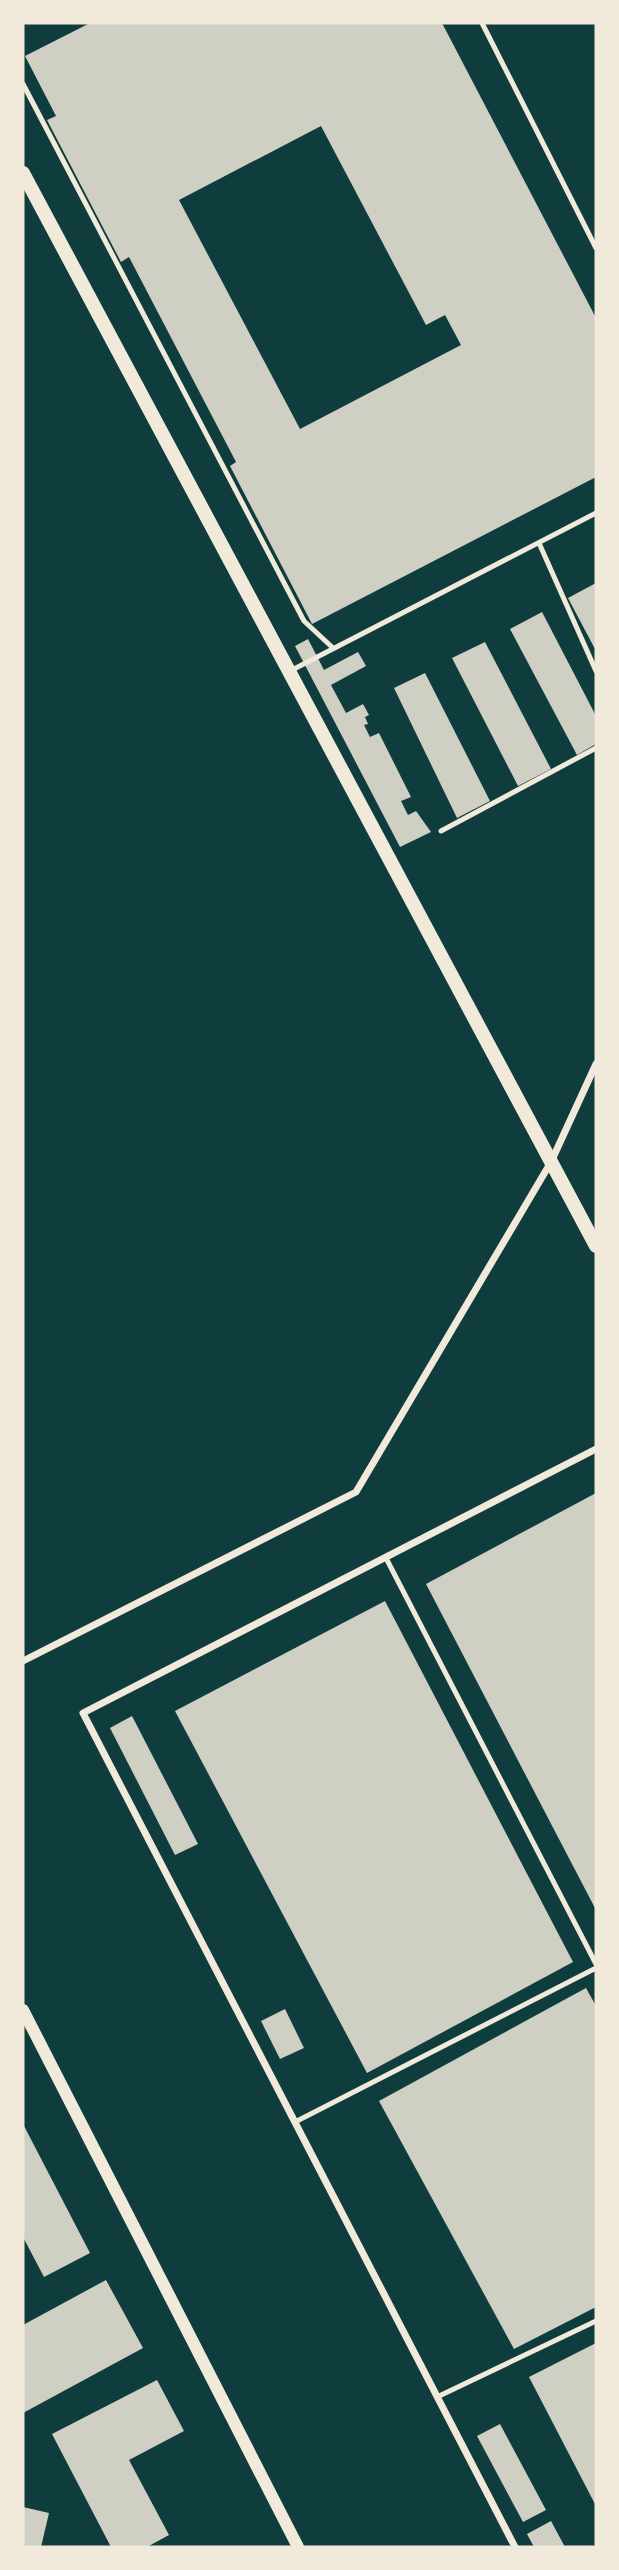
<svg xmlns="http://www.w3.org/2000/svg" width="619" height="2570" font-family="'Open Sans',sans-serif">
<style>
.building{fill:#cfcfc3;fill-rule:evenodd}
.lines{fill:none;stroke-linecap:round;stroke-linejoin:round}
.service{stroke:#f1e9da;stroke-width:5}
.minor{stroke:#f1e9da;stroke-width:7}
.tertiary{stroke:#f1e9da;stroke-width:12}
.secondary{stroke:#f1e9da;stroke-width:14}
</style>
<rect width="100%" height="100%" fill="#0f3d3e"/>
<g class="building">
<path d="M90,23H442L596,318V477L312,624L230,466L236,462L129,257L121,262L47,120L56,116L25,56ZM321,126L426,325L445,315L461,345L300,429L179,200Z"/>
<path d="M596,583V651L568,598Z"/>
<path d="M542,612L596,716V744L577,755L510,629Z"/>
<path d="M308,639L324,670L358,652L366,666L331,685L346,713L363,704L369,715L365,717L368,724L364,725L370,737L379,733L411,797L401,801L408,815L416,811L431,832L400,847L295,646Z"/>
<path d="M485,642L551,769L518,786L452,658Z"/>
<path d="M425,673L490,801L457,818L394,688Z"/>
<path d="M596,1493V1910L426,1584Z"/>
<path d="M385,1601L573,1962L367,2073L175,1711Z"/>
<path d="M132,1716L198,1844L175,1855L110,1728Z"/>
<path d="M586,1988L596,2006V2307L514,2349L379,2101Z"/>
<path d="M285,2009L304,2048L280,2059L261,2021Z"/>
<path d="M23,2124L90,2253L44,2277L23,2237Z"/>
<path d="M106,2280L143,2348L23,2413V2325Z"/>
<path d="M596,2343V2506L529,2377Z"/>
<path d="M157,2380L184,2431L129,2460L169,2535L147,2547H111L52,2434Z"/>
<path d="M500,2424L546,2510L523,2522L477,2436Z"/>
<path d="M23,2507L49,2513L41,2547H23Z"/>
<path d="M551,2521L565,2547H534L527,2534Z"/>
</g>
<g class="lines">
<g class="service">
<path d="M482,23L596,248"/>
<path d="M23,84L304,621L333,648"/>
<path d="M539,543L596,671"/>
<path d="M292,670L596,513"/>
<path d="M441,831L596,748"/>
<path d="M386,1558L596,1964"/>
<path d="M295,2122L596,1968"/>
<path d="M437,2397L596,2321"/>
</g>
<g class="minor">
<path d="M23,1661L356,1492L551,1162L596,1064"/>
<path d="M515,2547L83,1713L596,1449"/>
</g>
<path class="tertiary" d="M23,2010L298,2547"/>
<path class="secondary" d="M23,173L596,1246"/>
</g>
<rect width="619" height="2570" fill="none" stroke="#f1e9da" stroke-width="49"/>
</svg>
